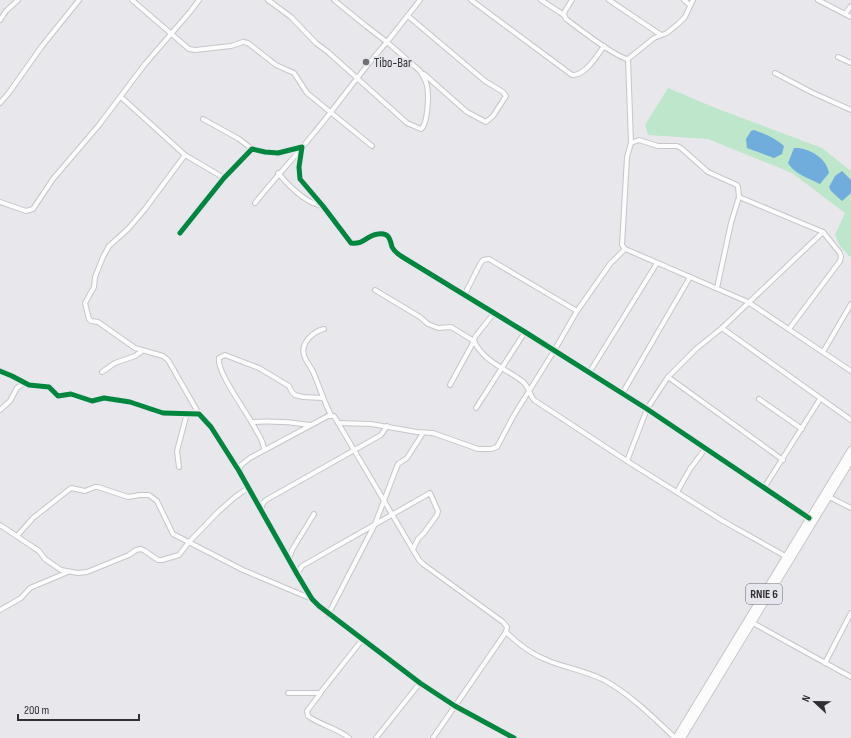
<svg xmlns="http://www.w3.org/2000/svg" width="851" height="738" font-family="'Sofia Sans Condensed',sans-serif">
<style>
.green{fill:#bde6ca}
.water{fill:#70acdc}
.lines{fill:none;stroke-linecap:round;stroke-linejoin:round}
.street-casing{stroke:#c6c6c9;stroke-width:6}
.primary-casing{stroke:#c6c6c9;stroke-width:8}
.street{stroke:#fcfcfc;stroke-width:4}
.primary{stroke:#fcfcfc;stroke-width:6}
.cycleway-casing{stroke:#e6e6ee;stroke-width:8}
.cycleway{stroke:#00873e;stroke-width:5}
.poi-dot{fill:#707074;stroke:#e6e6ee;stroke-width:1.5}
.labels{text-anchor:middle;stroke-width:4;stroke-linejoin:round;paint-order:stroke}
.shield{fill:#e6e6ee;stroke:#67676b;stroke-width:1}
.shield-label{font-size:12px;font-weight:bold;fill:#303033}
.poi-label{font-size:13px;fill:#303033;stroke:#e6e6ee;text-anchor:start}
</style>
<rect width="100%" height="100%" fill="#e8e8ec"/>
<path class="green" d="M668,88L713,107L822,148L851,171V258L840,246L835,235L845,213L792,173L708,139L648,135L645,125Z"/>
<g class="water">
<path d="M754,130C765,134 775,138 784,146L782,154L774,158L747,148L746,139L751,131Z"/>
<path d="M794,148C808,147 827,158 829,173L820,184C810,179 793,173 788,163Z"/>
<path d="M842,171L851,180V193L842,201L831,191L829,187L835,176Z"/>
</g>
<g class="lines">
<g class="street-casing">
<g id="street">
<path d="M132,0L189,49L195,50L231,46L243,42L248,43L276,65L294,73L307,93L372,146"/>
<path d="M334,0L366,26L387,42L420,0"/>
<path d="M471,0L572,75C585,76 597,56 604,46"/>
<path d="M541,0L564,15"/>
<path d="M572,0L565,11L564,15L566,19C577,27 616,58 628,59L654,38L667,33L678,24L685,17L693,0"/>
<path d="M609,0L661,35"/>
<path d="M684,0L690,5"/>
<path d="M818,0L851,17"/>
<path d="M845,14L851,6"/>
<path d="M408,16L485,81L503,92L506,96L493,116L486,122L467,112L424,74"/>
<path d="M0,20L6,11L18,0"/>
<path d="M838,57L851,63"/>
<path d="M628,59L631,143L627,157L622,245L625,249L630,251L748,302L851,371"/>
<path d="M775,73L811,92L851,110"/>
<path d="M121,97L185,155L224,178"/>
<path d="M0,103L8,94L42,46L79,0"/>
<path d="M203,119L239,139L252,149"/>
<path d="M631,143L639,140L658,146H677L681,148L708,172L737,185L738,187L739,197L731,223L717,288"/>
<path d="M185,155L145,209L128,229L109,246L103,257L95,277L94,287L85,303L89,319L91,321L98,322L135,348L163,356L168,360L199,414"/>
<path d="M278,173C289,186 306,204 323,206"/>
<path d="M739,197L823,232L840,253L841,257L840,261L789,329"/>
<path d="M0,202L26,211L33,209L53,179L99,125L145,64L190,12L199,0"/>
<path d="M255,203C274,179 295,157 314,133C339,103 361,71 387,42L420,71C423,76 426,80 427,86C429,94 428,124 421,129L407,123L328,52L316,43L291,17L268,0"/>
<path d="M180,233L224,178L252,149L265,152L278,153L302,147L299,167L300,179L323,206L351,243C364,245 367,235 378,234C389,232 390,239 392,247C394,251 398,254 401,256L525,332L647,409L809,518"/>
<path d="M375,290L420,317L428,324L438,328L451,327L474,341L450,385"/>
<path d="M464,296L480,264L483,260L489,259L577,311"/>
<path d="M494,313L475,337L474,341C484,362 505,368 522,381C529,386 529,394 534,400L627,461L723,521L787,557"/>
<path d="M722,328L851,420"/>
<path d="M324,329C314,331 300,343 304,355C306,362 312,368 314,374C320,388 324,402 331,415"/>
<path d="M823,352L851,304"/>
<path d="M0,371L12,376L29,385L49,387L58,396L71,394L92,401L104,398L130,402L163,413L199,414L211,427L239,471L297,574L312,599L319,606L420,683L455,706L514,738"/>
<path d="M102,372L115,363L135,356L142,351"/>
<path d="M589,373L657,263"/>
<path d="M668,377L783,460"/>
<path d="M622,394L690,277"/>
<path d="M759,399L802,429"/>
<path d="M476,408L525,332"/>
<path d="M0,410L10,401L17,388L24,383"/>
<path d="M252,422C271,421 291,422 310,425"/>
<path d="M338,423L371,424L417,432L433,433L478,449H491L497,447L514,415L554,351L577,311L610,264L625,249"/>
<path d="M264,450C264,442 260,437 256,430C249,415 216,372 219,358L225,355L259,368L289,386L292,392L295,395L303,397L323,398"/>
<path d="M627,461L647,409L668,377L696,349L722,328L823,232"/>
<path d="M179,467L177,451L187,413"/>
<path d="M239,471L241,465L250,458L328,416H334L419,560L423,564L503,622L507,627L506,632L433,738"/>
<path d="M764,488L820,399"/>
<path d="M677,492L690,469L705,449"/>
<path d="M829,497L851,508"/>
<path d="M261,509L263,503L266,500L381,435L387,426"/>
<path d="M0,525L39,551L45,559L61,570L78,573L87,572L129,555L136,550L141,549L145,551L158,560H162L179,555L189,542L218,512L235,497L248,488"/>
<path d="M17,536L33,518L71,488L85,491L95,487H98L128,497L140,495H149L157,501L173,534L243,570L312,599"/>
<path d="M289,559L292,550L314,514"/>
<path d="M297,574L302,566L430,493L438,511L437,515L424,533L418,539L413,549"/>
<path d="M0,610L21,598L30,588L68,572"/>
<path d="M328,615L375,524L398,464L407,458L423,433"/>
<path d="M753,623L851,677"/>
<path d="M506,632C518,644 533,655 549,661C567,668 586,671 604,680C631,695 653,717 675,738"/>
<path d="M825,663L851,613"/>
<path d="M288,693H320L362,640"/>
<path d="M320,694L307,711L308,716C320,725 337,728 349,738"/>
<path d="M376,738L420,683"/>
</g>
</g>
<g class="primary-casing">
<g id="primary">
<path d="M676,738L851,450"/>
<path d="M682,738L851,460"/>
</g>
</g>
<use href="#street" class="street"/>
<use href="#primary" class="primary"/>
<g class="cycleway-casing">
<g id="cycleway">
<path d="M180,233L224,178L252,149L265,152L278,153L302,147L299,167L300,179L323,206L351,243C364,245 367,235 378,234C389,232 390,239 392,247C394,251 398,254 401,256L525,332L647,409L809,518"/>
<path d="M0,371L12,376L29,385L49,387L58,396L71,394L92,401L104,398L130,402L163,413L199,414L211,427L239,471L297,574L312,599L319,606L420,683L455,706L514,738"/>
</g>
</g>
<use href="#cycleway" class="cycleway"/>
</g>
<circle class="poi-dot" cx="366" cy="62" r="4"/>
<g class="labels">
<rect class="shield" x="746" y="584" width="36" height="20" rx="3"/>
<g class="shield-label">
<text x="764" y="598">RNIE 6</text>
</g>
<g class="poi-label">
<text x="374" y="67">Tibo-Bar</text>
</g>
</g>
<g transform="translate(815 702) rotate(292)" stroke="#e6e6ee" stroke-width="3" paint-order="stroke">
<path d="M0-3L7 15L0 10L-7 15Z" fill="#303033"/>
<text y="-6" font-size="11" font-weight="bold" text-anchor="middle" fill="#303033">N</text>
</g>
<path d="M18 714v6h121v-6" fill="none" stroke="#303033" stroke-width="2"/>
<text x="24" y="714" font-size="12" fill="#303033" stroke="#e6e6ee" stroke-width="3" paint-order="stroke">200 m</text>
</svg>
